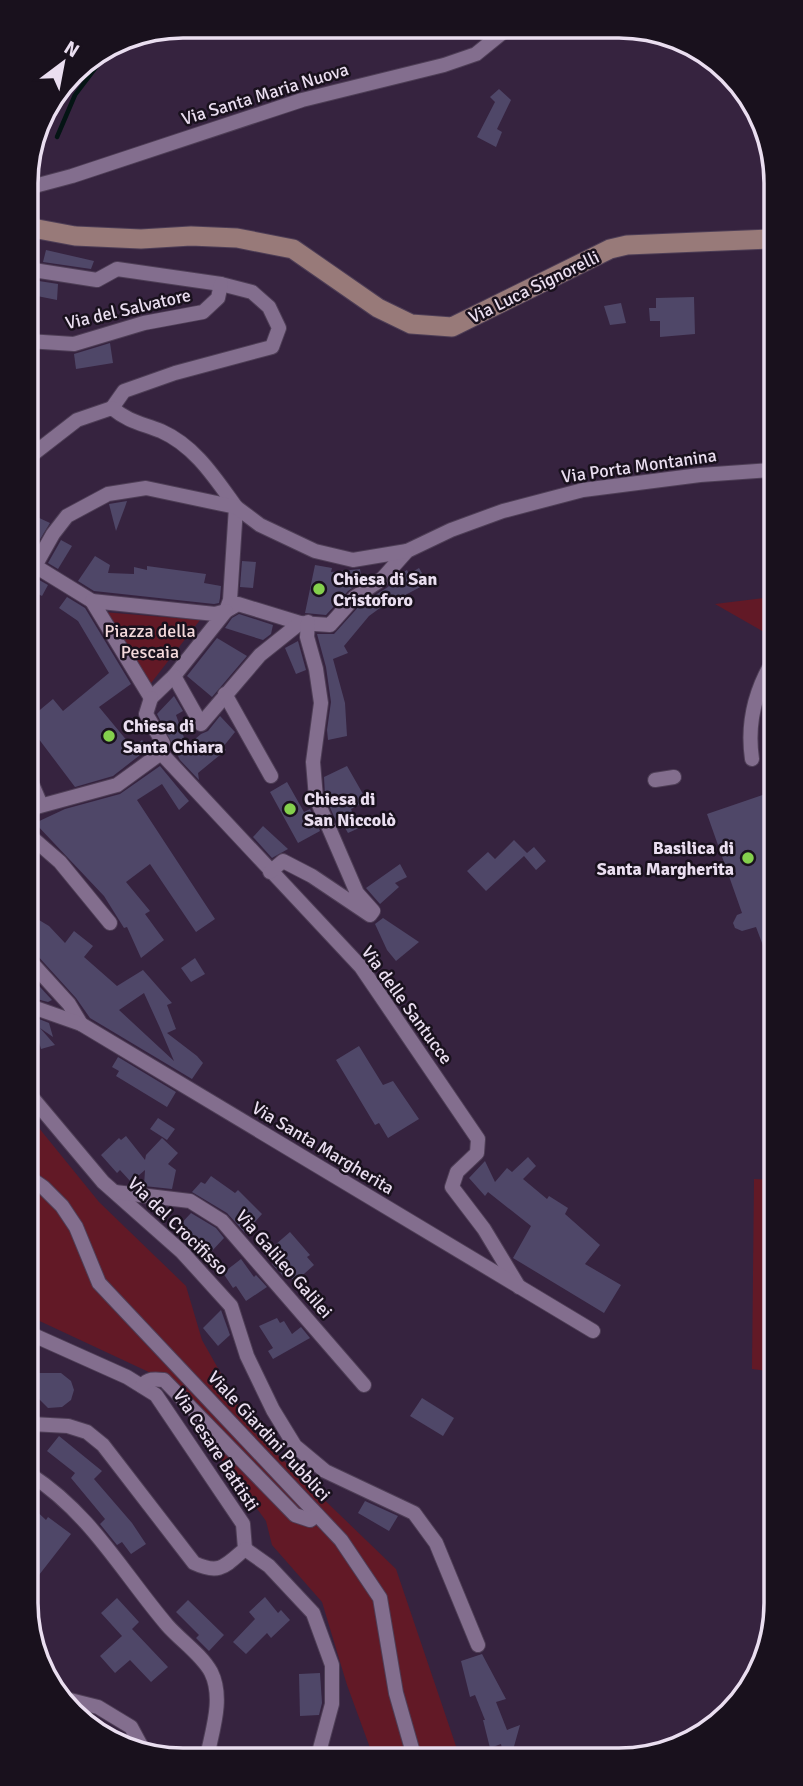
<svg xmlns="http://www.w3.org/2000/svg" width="803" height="1786" font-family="Signika,sans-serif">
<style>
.green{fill:#621926}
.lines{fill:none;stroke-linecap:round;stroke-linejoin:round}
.stream{stroke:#041414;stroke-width:4.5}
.building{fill:#4f4768;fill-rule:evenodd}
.street-casing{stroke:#4e3e56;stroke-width:16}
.secondary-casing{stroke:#4e3e56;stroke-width:21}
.street{stroke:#836e8e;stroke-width:14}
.secondary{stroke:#987a79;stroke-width:19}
.poi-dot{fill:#84d04d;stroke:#19111d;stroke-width:2.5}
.labels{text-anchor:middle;stroke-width:5;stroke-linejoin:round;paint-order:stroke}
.street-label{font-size:18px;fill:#eadef0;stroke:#19111d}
.poi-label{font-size:18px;font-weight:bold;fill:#eadef0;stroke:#19111d;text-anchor:start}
.park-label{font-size:18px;fill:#f4d9db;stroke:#19111d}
.rim{fill:none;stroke:#eadef0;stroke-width:3.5}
</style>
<rect width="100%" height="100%" fill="#36233f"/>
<g class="green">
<path d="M773,597V631L764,632L715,604Z"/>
<path d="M103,612L200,620L148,687Z"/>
<path d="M30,1117L99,1202L186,1286L202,1340L254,1432L396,1569L459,1755L373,1756L347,1685L322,1602L272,1545L266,1521L176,1397L153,1374L31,1317Z"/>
<path d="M754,1179L775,1180L776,1372L752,1369Z"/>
</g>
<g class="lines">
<path class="stream" d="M57,137L75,95L113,45"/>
</g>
<g class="building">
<path d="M499,89L511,100L497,129L502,132L496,147L477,137L495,102L490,97Z"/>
<path d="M46,250L94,261L91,269L43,262Z"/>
<path d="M39,281L58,284L57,300L37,296Z"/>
<path d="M694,297L695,334L660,337V321H650L649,308H656V298Z"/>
<path d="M621,303L626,323L610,325L604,306Z"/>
<path d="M110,343L113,363L76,369L74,354Z"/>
<path d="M127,501L125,507L116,531L109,504Z"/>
<path d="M35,516L50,523L28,559V536Z"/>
<path d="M61,540L72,546L58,569L48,563Z"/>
<path d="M95,556L110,565L108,573L134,574V567L147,570V566L206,574L204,583L221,586L220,598L219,603L214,604L94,591L78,581Z"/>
<path d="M242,561L256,562L253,588L240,587Z"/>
<path d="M315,565L332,568L331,572L360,569L362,581L348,591L326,615L305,613Z"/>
<path d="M419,568L428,583L392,602L391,600L369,616L344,646L348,653L333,659L345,703L347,736L328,740L327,730L331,702L326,667L317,634H334L361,604L388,587L399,575L407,570L409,574Z"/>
<path d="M34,577L48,585L42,596L38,594L28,598V578Z"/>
<path d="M67,597L85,608L131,684L99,707L133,748L142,740L149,748L113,776L75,787L29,726V719L53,699L63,711L109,673L78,621L59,608Z"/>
<path d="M239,614L273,625L271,634L263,640L225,628L232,618Z"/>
<path d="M217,638L247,656L212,697L187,676Z"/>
<path d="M298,641L306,670L296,674L285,648Z"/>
<path d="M174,696L183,711L176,715L187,746L201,734L208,731L220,716L235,732L223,747L226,750L198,773L199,780L180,760L157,714Z"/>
<path d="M160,766L189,801L179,810L162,784L137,800L215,919L196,932L150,864L126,882L150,911L145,914L164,940L141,958L127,927L124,928L104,896L35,823L65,809L120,794Z"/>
<path d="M347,766L367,801L351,809L359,828L348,833L340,819L336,821L325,796L324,777Z"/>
<path d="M287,782L304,812L310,809L320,831L298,843L270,792Z"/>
<path d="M774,791V972H773L756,927L742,931L735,928L733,923L737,915L742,913L707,814Z"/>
<path d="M263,826L288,849L272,858L253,837Z"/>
<path d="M514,840L527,853L534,847L546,861L536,870L524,856L486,891L467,871L488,852L495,859Z"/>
<path d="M400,864L407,877L395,883L399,887L380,904L366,888Z"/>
<path d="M29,914L49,926L65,943L74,931L93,946L84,957L117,986L143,970L172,1003L167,1005L176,1029L167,1033L197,1056L203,1063L192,1079L90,1018L76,998L36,954L29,951ZM144,993L160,1028L174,1061L119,1010Z"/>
<path d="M383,918L419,942L396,961L387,950L375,924Z"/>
<path d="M195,958L205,974L191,982L181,968Z"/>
<path d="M29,975L52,1000L48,1002L29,997Z"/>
<path d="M34,1017L49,1023L53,1037L40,1028L55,1045L41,1049L32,1019L36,1023Z"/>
<path d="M359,1046L383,1085L393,1081L419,1119L388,1138L379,1123L375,1125L336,1060Z"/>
<path d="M118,1057L176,1092L167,1107L116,1076L119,1071L112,1067Z"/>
<path d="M158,1118L175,1129L167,1140L150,1129Z"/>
<path d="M126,1136L145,1160L146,1155L162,1138L178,1153L168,1164L176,1170L172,1189L144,1186L145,1170L131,1182L120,1170L117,1173L101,1155L119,1138L121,1140Z"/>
<path d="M528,1157L536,1166L523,1179L547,1199L549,1196L568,1208L565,1214L600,1245L585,1264L621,1285L604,1313L513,1258L531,1226L488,1192L485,1196L469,1178L485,1161L495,1182L507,1168L512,1172Z"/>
<path d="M211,1176L235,1193L238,1190L262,1214L245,1233L227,1213L192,1192L201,1182L205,1184Z"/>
<path d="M191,1213L216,1228L224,1238L211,1252L197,1239L193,1243L177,1228Z"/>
<path d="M290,1232L310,1255L307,1257L314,1265L295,1282L287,1273L283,1276L272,1264L276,1261L273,1258L280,1251L275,1245Z"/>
<path d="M241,1259L254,1277L256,1275L267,1287L246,1301L236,1286L233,1288L223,1273Z"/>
<path d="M221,1310L230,1335L218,1346L203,1328Z"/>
<path d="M277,1318L280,1323L284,1321L292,1334L301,1327L310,1338L273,1359L268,1351L273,1348L259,1326Z"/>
<path d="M39,1373H61L71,1381L74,1390L71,1400L62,1407L48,1408L31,1391V1380Z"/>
<path d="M422,1398L454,1418L443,1436L410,1416Z"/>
<path d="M59,1436L102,1471L94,1479L132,1523L146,1544L131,1554L122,1542L117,1545L100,1524L105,1519L71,1478L75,1473L47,1451Z"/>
<path d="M365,1501L398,1516L389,1531L358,1513Z"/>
<path d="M31,1506L46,1520L48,1517L71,1534L39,1575L31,1569Z"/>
<path d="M265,1597L278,1613L281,1610L290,1620L271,1638L267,1633L246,1654L233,1642L255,1619L249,1612Z"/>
<path d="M117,1598L139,1622L132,1629L168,1667L151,1682L130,1660L115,1673L100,1656L122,1636L101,1613Z"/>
<path d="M188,1600L224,1635L209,1651L196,1638L199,1635L176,1612Z"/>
<path d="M482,1654L506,1699L496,1702L507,1730L520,1725L513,1750L503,1754L501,1744L490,1748L483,1720H485L475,1695L470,1697L461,1661Z"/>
<path d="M320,1673L322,1703L319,1715L300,1716L299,1674Z"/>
</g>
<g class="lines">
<g class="street-casing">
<g id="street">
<path d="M27,188L72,176L302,100L444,65L476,54L508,28"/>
<path d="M27,269L97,280L117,269L221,284L252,292L269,307L279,328L272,347L175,373L124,391L112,408"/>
<path d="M27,341L74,344L144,323L203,312L218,298L221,284"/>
<path d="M28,458L77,420L112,408C129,422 141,423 161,431C195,446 215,478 236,507"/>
<path d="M236,507L230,600L226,611L238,604L300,623L330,625L355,597L382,579L407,551L451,530L503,511L583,490L700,475L772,470"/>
<path d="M35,566L53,534L67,516L108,494L146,488L236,507L260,525L315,551L353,560L407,551"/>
<path d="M28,569L35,566L92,601"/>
<path d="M92,601L215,614L226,611L174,676L151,698Z"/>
<path d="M174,676L201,724L260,655L300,623"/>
<path d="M225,694L271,776"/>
<path d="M151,698L146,714L163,743L158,750L161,753L361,967L478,1139L477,1153L457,1172L452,1187L484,1229L519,1287"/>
<path d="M752,759C747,725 755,691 773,661"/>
<path d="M29,777L41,805"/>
<path d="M655,780L674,777"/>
<path d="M29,809L117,785L161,753"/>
<path d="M29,835L60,862L110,923"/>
<path d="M270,872L283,861L312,876L370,915L373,911L357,893L316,798L313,762L321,703L316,669L307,637L308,622"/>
<path d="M29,960L69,1004L81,1024"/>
<path d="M30,1006L81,1024L593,1331"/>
<path d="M30,1095L103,1182L182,1252L231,1306L247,1356L273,1410L295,1446L325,1471L414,1513L436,1543L478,1645"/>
<path d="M30,1178L43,1187L62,1206L76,1227L99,1283L341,1540L380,1598L396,1693L414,1756"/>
<path d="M115,1192L190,1201L222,1221L364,1385"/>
<path d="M31,1334L127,1377L156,1395L243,1524L245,1549C225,1566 220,1575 194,1563L103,1445L87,1432L68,1426L31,1424"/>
<path d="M142,1386C148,1378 155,1379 164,1380L295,1515L310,1520L317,1515"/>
<path d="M31,1475C91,1514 122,1572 167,1625C181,1641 201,1654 211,1672C224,1698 212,1731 207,1757"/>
<path d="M245,1549L269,1566L313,1613L332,1665V1704L318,1756"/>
<path d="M66,1699L98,1707L131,1727L145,1753"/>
</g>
</g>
<g class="secondary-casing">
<path id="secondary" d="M27,227L75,236L141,239L191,236L237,238L293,249L378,308L411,324L452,327L610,249L627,245L772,239"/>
</g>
<use href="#street" class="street"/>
<use href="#secondary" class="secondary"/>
</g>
<g class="poi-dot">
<circle cx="319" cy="589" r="7"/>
<circle cx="109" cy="736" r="7"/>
<circle cx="290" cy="809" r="7"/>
<circle cx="748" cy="858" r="7"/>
</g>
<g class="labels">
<g class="street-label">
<text transform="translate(265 94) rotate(-17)" y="6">Via Santa Maria Nuova</text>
<text transform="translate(534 287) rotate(-26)" y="6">Via Luca Signorelli</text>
<text transform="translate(128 309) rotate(-13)" y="6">Via del Salvatore</text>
<text transform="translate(639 466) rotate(-8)" y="6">Via Porta Montanina</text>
<text transform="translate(407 1005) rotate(54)" y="6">Via delle Santucce</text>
<text transform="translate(323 1148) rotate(31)" y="6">Via Santa Margherita</text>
<text transform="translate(178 1226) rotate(44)" y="6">Via del Crocifisso</text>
<text transform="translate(284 1264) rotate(49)" y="6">Via Galileo Galilei</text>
<text transform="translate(269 1436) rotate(47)" y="6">Viale Giardini Pubblici</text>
<text transform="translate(216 1450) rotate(57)" y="6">Via Cesare Battisti</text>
</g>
<g class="poi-label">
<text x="333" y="585">Chiesa di San<tspan x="333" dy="21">Cristoforo</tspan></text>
<text x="123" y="732">Chiesa di<tspan x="123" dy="21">Santa Chiara</tspan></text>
<text x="304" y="805">Chiesa di<tspan x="304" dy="21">San Niccolò</tspan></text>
<text x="734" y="854" text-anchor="end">Basilica di<tspan x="734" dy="21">Santa Margherita</tspan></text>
</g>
<g class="park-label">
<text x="150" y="637">Piazza della<tspan x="150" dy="21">Pescaia</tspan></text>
</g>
</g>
<path d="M0 0H803V1786H0ZM183 38H619A145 145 0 0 1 764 183V1603A145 145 0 0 1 619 1748H183A145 145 0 0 1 38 1603V183A145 145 0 0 1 183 38Z" fill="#19111d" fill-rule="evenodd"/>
<path class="rim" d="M183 38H619A145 145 0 0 1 764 183V1603A145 145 0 0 1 619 1748H183A145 145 0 0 1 38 1603V183A145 145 0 0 1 183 38Z"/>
<g transform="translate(63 63) rotate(32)" stroke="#19111d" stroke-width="5" paint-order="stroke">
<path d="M0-5L12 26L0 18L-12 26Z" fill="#eadef0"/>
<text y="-10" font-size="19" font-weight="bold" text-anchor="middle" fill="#eadef0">N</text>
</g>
</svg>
